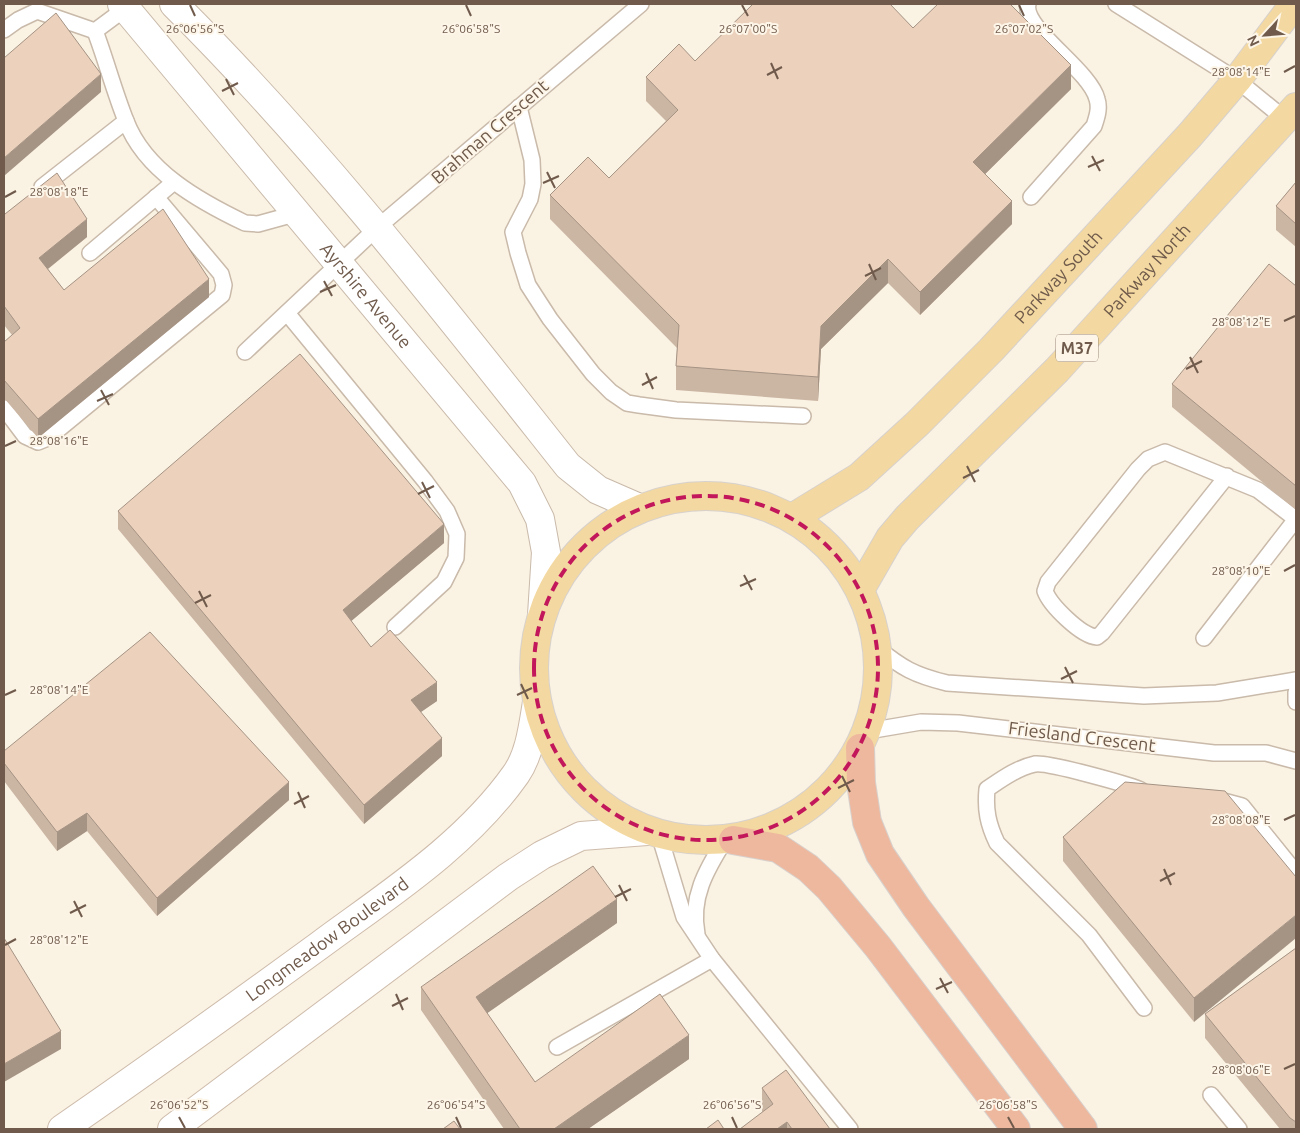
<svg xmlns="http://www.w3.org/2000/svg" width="1300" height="1133" font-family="Ubuntu,sans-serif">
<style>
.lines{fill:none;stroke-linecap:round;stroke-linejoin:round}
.lane-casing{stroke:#c9baaa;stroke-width:18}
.street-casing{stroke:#c9baaa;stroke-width:30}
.secondary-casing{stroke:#cebcab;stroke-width:30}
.primary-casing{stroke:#d7d1cd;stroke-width:30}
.highway-casing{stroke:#d7d1cd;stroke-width:30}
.lane{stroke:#fff;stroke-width:15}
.street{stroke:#fff;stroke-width:28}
.secondary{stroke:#fff;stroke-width:28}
.primary{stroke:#f3d9a1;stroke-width:28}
.highway{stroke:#eeb89f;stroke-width:28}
.wall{fill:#cbb5a3}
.shaded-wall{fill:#a59384}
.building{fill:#ecd2bd;stroke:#a59384}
.marked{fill:none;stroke:#c2185b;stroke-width:4;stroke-dasharray:10 6;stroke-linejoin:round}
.ticks{fill:none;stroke:#6f5a4b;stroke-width:2}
.labels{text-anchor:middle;stroke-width:4;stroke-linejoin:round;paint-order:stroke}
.shield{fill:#fdf6e8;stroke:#9a897a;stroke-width:1}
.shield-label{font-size:16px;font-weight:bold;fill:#6f5a4b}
.street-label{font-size:18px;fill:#6f5a4b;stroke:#fdf6e8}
.ticks-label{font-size:12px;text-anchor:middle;fill:#6f5a4b;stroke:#fdf6e8;stroke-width:4;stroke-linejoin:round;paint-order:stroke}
</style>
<rect width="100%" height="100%" fill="#faf2e3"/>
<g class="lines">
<g class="lane-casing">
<g id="lane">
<path d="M1028,4C1022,28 1090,70 1097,99C1100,108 1097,117 1094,126L1031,197"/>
<path d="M1116,4L1237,80L1286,120"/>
<path d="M126,8L95,31C106,60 114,91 126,121C145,171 199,201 245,223L258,224L298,213"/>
<path d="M4,30L18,20L37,11L95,31"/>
<path d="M519,107L532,160L533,184L530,199L513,232L518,253L528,285L550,319L593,374L611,392L627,403L639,405L676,410L803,416"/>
<path d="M42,187L126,121"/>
<path d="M90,253L174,182"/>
<path d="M287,313L425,481L447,511L457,534L456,558L444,582L395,627"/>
<path d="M245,352L378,227L641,4"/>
<path d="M4,408L25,436L38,442L48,438L222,295L224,285L221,274L156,197"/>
<path d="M1227,476L1102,633L1097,637C1081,636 1050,605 1045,591L1048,582L1138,469L1148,459L1165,452L1258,490L1296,519"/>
<path d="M1204,638L1296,519"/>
<path d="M876,647C902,668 914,675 947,683L1144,696L1217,693L1296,680"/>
<path d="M1296,692V702"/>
<path d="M868,731L921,722L958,723L1214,753H1266L1296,761"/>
<path d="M1141,790C1126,784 1048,762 1035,764C1017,768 1002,779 987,789C985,810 988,824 997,843L1089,935L1144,1008"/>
<path d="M1216,799L1242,806L1296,873"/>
<path d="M659,834L684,917L712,959L850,1129"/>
<path d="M697,934C690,898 706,870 725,840"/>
<path d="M557,1047L712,959"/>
<path d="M1211,1095L1239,1129"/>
</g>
</g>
<g class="street-casing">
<g id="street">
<path id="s1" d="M122,4L522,483L540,519L546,552L542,615"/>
<path d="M174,4C318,147 442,307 568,466L598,490L637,507"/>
</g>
</g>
<g class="secondary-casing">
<g id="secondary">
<path id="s2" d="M62,1129C149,1069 235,1007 320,945C389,894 466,845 516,774C530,754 533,726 537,702"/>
<path d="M172,1129L508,877L542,855L581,836L647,831"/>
</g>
</g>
<g class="primary-casing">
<g id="primary">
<circle cx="706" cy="668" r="172"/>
<path id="s3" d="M792,518L859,477L917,424L991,350L1190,135L1237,80L1294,4"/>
<path id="s4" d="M860,590L890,538L907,518L1057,370L1296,107"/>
</g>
</g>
<g class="highway-casing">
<g id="highway">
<path d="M860,748L861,783L867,822L880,854L916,907L1083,1129"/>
<path d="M733,840L778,848L808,868L829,888L878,947L1016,1129"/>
</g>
</g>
<use href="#lane" class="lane"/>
<use href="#street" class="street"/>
<use href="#secondary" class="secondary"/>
<use href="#primary" class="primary"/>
<use href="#highway" class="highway"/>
</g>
<g class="wall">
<path d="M913,28L1071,89L985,174L1012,224L920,315L888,283L821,349L818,401L676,390V366L677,348L550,219V195L609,178L666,121L646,101V77L695,61Z"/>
<path d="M1296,182V247L1276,230V206Z"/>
<path d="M4,213L5,214L87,237L48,269L64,290L209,297L38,438L4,398V342L12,335L4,325Z"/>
<path d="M1296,286V510L1172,407V384Z"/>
<path d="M118,511L444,543L351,621L371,647L437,701L420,712L442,756L364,824L118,529Z"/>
<path d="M4,751L289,800L157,916L87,831L57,851L4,781Z"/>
<path d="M1225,791L1194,1022L1063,861V837Z"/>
<path d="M617,923L487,1013L535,1082L689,1059L588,1129H504L421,1010V987Z"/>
<path d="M1296,948V1129H1280L1205,1038V1014Z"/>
<path d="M762,1088L830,1129H740L762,1113Z"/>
</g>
<g class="shaded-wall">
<path d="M1071,65V89L973,186V162Z"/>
<path d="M101,74V92L4,176V158Z"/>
<path d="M1012,201V224L920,315V292Z"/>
<path d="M87,219V237L39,276V258Z"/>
<path d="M888,259V283L821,349L818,401V377L821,326Z"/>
<path d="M209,279V297L38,438V419Z"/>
<path d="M444,524V543L343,628V610Z"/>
<path d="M437,682V701L411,719V700Z"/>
<path d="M442,738V756L364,824V805Z"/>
<path d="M289,782V800L157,916V898Z"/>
<path d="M87,813V831L57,851V832Z"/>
<path d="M617,899V923L476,1021V997Z"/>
<path d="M1296,915V938L1194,1022V998Z"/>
<path d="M61,1031V1049L4,1082V1064Z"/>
<path d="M689,1035V1059L588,1129H554Z"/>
<path d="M787,1122V1129H777Z"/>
</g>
<g class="building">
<path d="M753,4H890L913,28L938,4H1010L1071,65L973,162L1012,201L920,292L888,259L821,326L818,377L676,366L679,325L550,195L588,157L609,178L678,110L646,77L679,44L695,61Z"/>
<path d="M56,13L101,74L4,158V58Z"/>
<path d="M57,173L87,219L39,258L64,290L163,209L209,279L38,419L4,380V342L20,328L4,306V213L5,214Z"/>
<path d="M1296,182V224L1276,206Z"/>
<path d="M1269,264L1296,286V486L1172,384Z"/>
<path d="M300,354L444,524L343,610L371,647L390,630L437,682L411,700L442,738L364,805L118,511Z"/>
<path d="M150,632L289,782L157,898L87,813L57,832L4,763V751Z"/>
<path d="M1125,782L1225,791L1296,877V915L1194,998L1063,837Z"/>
<path d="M593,866L617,899L476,997L535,1082L660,994L689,1035L554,1129H520L421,987Z"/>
<path d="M4,938L61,1031L4,1064Z"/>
<path d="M1296,948V1122L1290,1118L1205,1014Z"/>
<path d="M786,1070L830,1129H792L787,1122L777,1129H740L773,1104L762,1088Z"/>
<path d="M718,1120L724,1129H706Z"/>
<path d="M454,1121L460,1129H443Z"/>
</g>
<path class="marked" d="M534 668a172 172 0 1 1 344 0a172 172 0 1 1-344 0Z"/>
<path class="ticks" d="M190,5L195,16M466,5L471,16M742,5L748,16M1019,5L1024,16M771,63L778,79M1284,72L1295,66M767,75L782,67M226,79L234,95M222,91L238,83M1092,156L1100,171M1088,167L1104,160M547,172L555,188M543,183L559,176M5,197L16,191M869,264L876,280M865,276L881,268M324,281L332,296M320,292L336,285M1284,321L1295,316M1190,357L1198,373M1186,369L1202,361M646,373L653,389M642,385L657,377M101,390L109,405M97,401L113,394M5,446L16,441M967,466L975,482M963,478L979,470M422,482L430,498M418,494L434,486M1284,571L1295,565M744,575L752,590M740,586L756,579M199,591L207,607M195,603L211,595M1065,667L1073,683M1061,679L1077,671M521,684L528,699M5,695L16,690M517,695L532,688M842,776L850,792M838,788L854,780M298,792L305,808M294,804L309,796M1284,820L1295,815M1164,869L1171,885M1160,881L1175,873M619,885L627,901M615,897L631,889M74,901L82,917M70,913L86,905M5,945L16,939M940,978L948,993M936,989L952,982M396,994L403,1010M392,1006L408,998M1284,1069L1295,1064M179,1117L185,1128M456,1117L461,1128M732,1117L737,1128M1008,1117L1014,1128"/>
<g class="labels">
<rect class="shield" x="1056" y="334.5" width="42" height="27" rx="4"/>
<g class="shield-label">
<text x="1077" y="354">M37</text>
</g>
<g class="street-label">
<text transform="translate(490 132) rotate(-41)" y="6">Brahman Crescent</text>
<text dy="6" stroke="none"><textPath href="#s4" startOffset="431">Parkway North</textPath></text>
<text dy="6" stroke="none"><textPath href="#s3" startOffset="361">Parkway South</textPath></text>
<text dy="6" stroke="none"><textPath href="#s1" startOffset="380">Ayrshire Avenue</textPath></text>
<text transform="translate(1082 737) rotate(7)" y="6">Friesland Crescent</text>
<text dy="6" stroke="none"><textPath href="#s2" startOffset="326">Longmeadow Boulevard</textPath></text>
</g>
</g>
<g class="ticks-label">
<text x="195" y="33">26°06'56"S</text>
<text x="471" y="33">26°06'58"S</text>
<text x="748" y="33">26°07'00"S</text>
<text x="1024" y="33">26°07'02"S</text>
<text x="1241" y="76">28°08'14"E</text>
<text x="59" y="196">28°08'18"E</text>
<text x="1241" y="326">28°08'12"E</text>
<text x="59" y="445">28°08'16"E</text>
<text x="1241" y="575">28°08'10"E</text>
<text x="59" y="694">28°08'14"E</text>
<text x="1241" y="824">28°08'08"E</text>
<text x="59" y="944">28°08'12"E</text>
<text x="1241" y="1074">28°08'06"E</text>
<text x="179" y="1109">26°06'52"S</text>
<text x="456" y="1109">26°06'54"S</text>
<text x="732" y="1109">26°06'56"S</text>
<text x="1008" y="1109">26°06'58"S</text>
</g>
<rect width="1300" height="1133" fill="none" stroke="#6f5a4b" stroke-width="10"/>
<g transform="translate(1265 35) rotate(244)" stroke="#fdf6e8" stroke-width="4" paint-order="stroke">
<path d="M0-4L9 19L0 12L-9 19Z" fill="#6f5a4b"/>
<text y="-8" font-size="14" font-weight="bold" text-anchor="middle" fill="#6f5a4b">N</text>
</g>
</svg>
